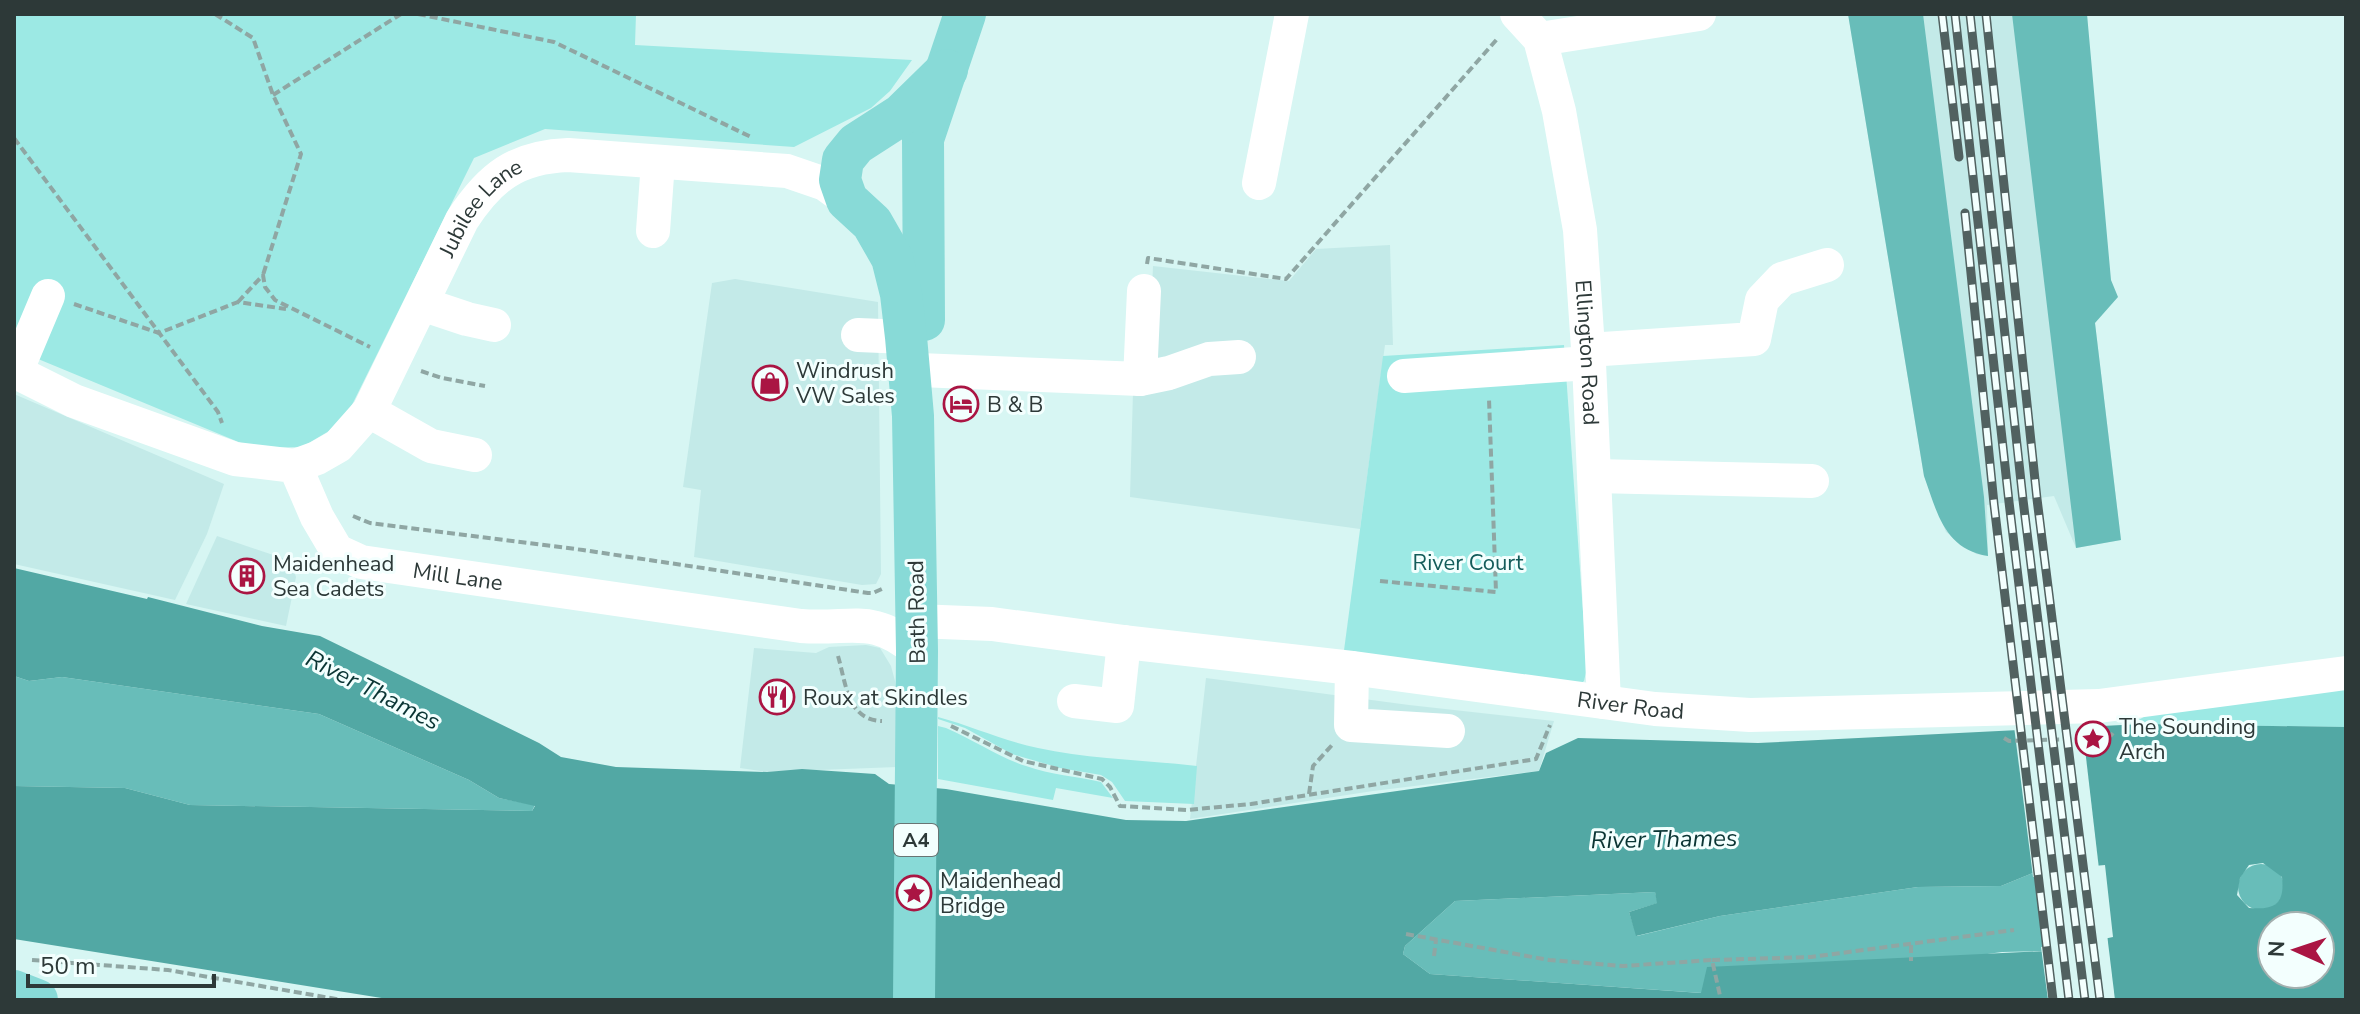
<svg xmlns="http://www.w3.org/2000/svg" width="2360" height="1014" font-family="'Nunito Sans',sans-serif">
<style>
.built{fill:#c3eae8}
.green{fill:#9ce9e4}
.forest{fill:#68bdb9}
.water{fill:#52a8a4;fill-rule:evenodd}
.pier{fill:#d7f6f3}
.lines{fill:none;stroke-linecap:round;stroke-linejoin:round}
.path{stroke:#8fa6a3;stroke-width:4;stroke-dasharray:8 4;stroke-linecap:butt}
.minor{stroke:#fff;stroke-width:34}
.major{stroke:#88dad7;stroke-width:42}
.rail-casing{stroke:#516160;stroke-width:9}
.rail{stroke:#f3fffe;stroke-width:6;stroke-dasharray:18;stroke-linecap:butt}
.labels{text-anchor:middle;stroke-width:6;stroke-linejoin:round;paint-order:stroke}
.shield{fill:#f3fffe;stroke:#687473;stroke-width:2}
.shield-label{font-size:20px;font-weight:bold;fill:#2d3938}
.street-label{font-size:22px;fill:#2d3938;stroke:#f3fffe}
.poi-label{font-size:22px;fill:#2d3938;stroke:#f3fffe;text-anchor:start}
.park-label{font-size:22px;fill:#135c5a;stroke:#f3fffe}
.water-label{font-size:24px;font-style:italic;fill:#0a3534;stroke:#f3fffe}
</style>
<rect width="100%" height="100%" fill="#d7f6f3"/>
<g class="built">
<path d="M1848,14H2087L2095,323L2121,540L2076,548L2054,496L1987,505L1988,556L1976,554L1946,532L1924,476Z"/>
<path d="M1390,245L1393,345H1385L1360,529L1130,497L1133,392L1148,394L1153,266L1289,281L1316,249Z"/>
<path d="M735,279L878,302L881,574L876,584L862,585L694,557L701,490L683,487L712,283Z"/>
<path d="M14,394L224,484L207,534L175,600L14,564Z"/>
<path d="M217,536L291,561L296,577L286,626L186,604Z"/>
<path d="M866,645L880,648L891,666L895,681L898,697L897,767L767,772L740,768L754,648L816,653L829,647Z"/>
<path d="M1206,678L1409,705L1554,721L1539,771L1373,791L1190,819Z"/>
</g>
<g class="green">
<path d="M14,14H636L635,45L912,60L890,91L871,108L794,147L545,129L474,158L350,409L329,431L302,447L253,448L14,349Z"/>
<path d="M1564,345L1587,668L1584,681L1578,686L1343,658L1383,356Z"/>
<path d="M2346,684V727L2132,724L2152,712Z"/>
<path d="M938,717C972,726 1003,741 1038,748C1088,759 1145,760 1197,766L1194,804L1125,801L1112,782L1101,775L1060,768L1012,754L965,728L938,719Z"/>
<path d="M938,726L946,728C974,740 998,757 1026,766C1051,775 1076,776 1101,782L1113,798L1056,788L1053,800L938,779Z"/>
</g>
<g class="forest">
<path d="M1848,14H1923L1984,497L1988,556C1944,549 1937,512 1924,476Z"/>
<path d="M2012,14H2087L2111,280L2118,297L2095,323L2121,540L2076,548Z"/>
<path d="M14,676L29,681L62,677L319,714L469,780L499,798L535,805L532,811L190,805L125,788L14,786Z"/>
<circle cx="2261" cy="887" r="23"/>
<path d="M2038,871L2047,951L2002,952L1702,993L1430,974L1403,954L1405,946L1455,901L1655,892L1658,903L1629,912L1637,936L1720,916L1918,887L2001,886Z"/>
</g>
<path class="water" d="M14,568L147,599L148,597L262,626L320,636L539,743L561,757L616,767L767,772L802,769L875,774L889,784L946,789L1126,820L1186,821L1539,771L1546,753L1578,738L1758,743L2142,724L2346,727V1000H394L14,939V786L125,788L190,805L532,811L535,806L499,798L469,780L319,714L62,677L29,681L14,676ZM2263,863L2282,877C2285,904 2275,910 2249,908L2237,895L2240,878L2249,865ZM2105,865L2113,937L2047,951L1707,967L1701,993L1430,974L1403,954L1405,946L1455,901L1655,892L1657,903L1629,912L1636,936L1720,916L1918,887L2001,886L2038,871ZM2272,926H2320V974H2272Z"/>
<g class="pier">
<path d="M2082,723L2099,869L2033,877L2014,726Z"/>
<path d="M2107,934L2115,1000H2048L2041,947Z"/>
</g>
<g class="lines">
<g class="path">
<path d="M215,14L253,38L273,95L301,154L263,275"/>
<path d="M418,14L554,42L751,137"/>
<path d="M273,95L401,14"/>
<path d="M14,138L218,412L222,423"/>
<path d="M1147,264L1148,258L1286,279L1498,38"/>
<path d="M238,302L263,275L265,287L275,300L370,347"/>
<path d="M74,304L159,333L238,302L286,309"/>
<path d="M421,371L442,378L485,386"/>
<path d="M353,516L370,523L583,550L868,593H873L884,588"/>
<path d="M1380,581L1496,592L1489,399"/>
<path d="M838,656C846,683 847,720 882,721"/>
<path d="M951,726L1023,761L1102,779L1110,787L1120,806L1187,810L1251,804L1536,759L1550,725"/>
<path d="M2004,738L2009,741L2109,738L2113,733"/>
<path d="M1309,794L1313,766L1333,744"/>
<path d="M1406,934L1549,960L1623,966L1712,960L1721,1000"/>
<path d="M1911,945V961"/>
<path d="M1434,956L1436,940"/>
<path d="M32,960L168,970L342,1000"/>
<path d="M1712,960L1811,957L2014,930"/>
</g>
<g class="minor">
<path id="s1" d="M1517,14L1540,39L1559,111L1580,230L1589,363L1604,702"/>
<path d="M1540,39L1699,14"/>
<path d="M1259,183L1292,14"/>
<path d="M653,231L658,162"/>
<path d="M422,304L467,319L494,325"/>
<path d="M858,335L906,337"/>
<path d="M1588,350L1754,339L1762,300L1782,279L1827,265"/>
<path d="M919,370L1140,379L1144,291"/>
<path id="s2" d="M14,371L74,401L235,459L295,466L317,517L337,551L361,562L801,626C853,630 872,613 917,651"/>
<path d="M16,372L48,296"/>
<path d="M1404,376L1589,363"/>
<path d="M1140,379L1169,373L1209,359L1239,357"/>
<path d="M369,411L431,446L475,455"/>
<path id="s3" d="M295,466L317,458L338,446L369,411L462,220C490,177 516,157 568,155L787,171L825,184L847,200"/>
<path d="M1594,476L1812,481"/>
<path id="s4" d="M916,621L992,624L1124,642L1352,668L1655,709L1750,715L2099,706L2346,673"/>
<path d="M1352,668L1351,725L1448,731"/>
<path d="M1074,701L1117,706L1124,642"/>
</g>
<g class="major">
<path d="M924,320L923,139L965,14"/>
<path d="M14,991L37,1000"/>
<path d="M914,1000L917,651L913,416L906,337L901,294L892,258L872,223L847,200L840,180L843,160L856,144L901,115L947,70"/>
</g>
<g class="rail-casing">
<g id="rail">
<path d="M1942,14L1959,157"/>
<path d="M1955,14L2009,502L2069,1000"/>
<path d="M1970,14L2023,500L2085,1000"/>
<path d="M1986,14L2037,499L2100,1000"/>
<path d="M1965,213L1994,504L2053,1000"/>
</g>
</g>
<use href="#rail" class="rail"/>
</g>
<defs>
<g id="shop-ring" transform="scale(1.8)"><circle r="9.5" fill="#f3fffe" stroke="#aa1543" stroke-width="1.5"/><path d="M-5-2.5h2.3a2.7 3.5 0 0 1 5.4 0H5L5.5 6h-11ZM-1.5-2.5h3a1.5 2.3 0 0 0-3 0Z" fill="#aa1543"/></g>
<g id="hotel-ring" transform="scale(1.8)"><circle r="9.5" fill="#f3fffe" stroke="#aa1543" stroke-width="1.5"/><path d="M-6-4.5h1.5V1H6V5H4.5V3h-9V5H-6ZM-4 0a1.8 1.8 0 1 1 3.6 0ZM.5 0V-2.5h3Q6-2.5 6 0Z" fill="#aa1543"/></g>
<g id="building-ring" transform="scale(1.8)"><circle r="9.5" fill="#f3fffe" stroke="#aa1543" stroke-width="1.5"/><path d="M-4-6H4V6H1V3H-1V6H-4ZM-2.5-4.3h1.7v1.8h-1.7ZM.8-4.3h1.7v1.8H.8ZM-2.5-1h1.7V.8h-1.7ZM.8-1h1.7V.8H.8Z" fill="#aa1543"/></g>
<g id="restaurant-ring" transform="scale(1.8)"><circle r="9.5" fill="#f3fffe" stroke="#aa1543" stroke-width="1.5"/><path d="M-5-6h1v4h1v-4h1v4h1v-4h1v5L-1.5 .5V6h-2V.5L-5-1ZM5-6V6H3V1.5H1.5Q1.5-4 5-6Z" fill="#aa1543"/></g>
<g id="sight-ring" transform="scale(1.8)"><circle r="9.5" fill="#f3fffe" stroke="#aa1543" stroke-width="1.5"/><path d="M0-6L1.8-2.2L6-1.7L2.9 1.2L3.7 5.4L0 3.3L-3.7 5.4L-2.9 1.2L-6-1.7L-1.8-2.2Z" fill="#aa1543"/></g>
</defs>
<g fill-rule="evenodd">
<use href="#shop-ring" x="770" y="383"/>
<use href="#hotel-ring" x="961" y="404"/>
<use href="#building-ring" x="247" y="576"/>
<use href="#restaurant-ring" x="777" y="697"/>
<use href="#sight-ring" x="2093" y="739"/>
<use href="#sight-ring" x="914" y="893"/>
</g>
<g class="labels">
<rect class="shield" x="894" y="824" width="44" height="32" rx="6"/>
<g class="shield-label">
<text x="916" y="847">A4</text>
</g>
<g class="street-label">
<text dy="8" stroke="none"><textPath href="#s3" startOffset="328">Jubilee Lane</textPath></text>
<text dy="8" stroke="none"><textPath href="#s1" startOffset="352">Ellington Road</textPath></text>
<text dy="8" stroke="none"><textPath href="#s2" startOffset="518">Mill Lane</textPath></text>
<text transform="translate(916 612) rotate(-91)" y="8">Bath Road</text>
<text dy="8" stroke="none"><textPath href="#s4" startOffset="720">River Road</textPath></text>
</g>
<g class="poi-label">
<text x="796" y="378">Windrush<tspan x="796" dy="25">VW Sales</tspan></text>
<text x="987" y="412">B &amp; B</text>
<text x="273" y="571">Maidenhead<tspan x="273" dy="25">Sea Cadets</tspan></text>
<text x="803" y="705">Roux at Skindles</text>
<text x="2119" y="734">The Sounding<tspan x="2119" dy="25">Arch</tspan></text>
<text x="940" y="888">Maidenhead<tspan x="940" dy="25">Bridge</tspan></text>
</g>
<g class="park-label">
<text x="1468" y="570">River Court</text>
</g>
<g class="water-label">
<text transform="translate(373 690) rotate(27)" y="8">River Thames</text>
<text transform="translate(1664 839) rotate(-1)" y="8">River Thames</text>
</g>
</g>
<rect width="2360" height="1014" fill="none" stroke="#2d3938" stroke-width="32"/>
<g transform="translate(2296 950) rotate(273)"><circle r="38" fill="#f3fffe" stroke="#a4b0af" stroke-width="2"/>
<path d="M0-6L14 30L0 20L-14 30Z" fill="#aa1543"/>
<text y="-12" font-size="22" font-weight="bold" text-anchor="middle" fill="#2d3938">N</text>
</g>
<path d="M28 974v12h186v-12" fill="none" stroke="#2d3938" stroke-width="4"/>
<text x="40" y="974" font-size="24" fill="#2d3938" stroke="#f3fffe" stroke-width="6" paint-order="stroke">50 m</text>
</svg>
